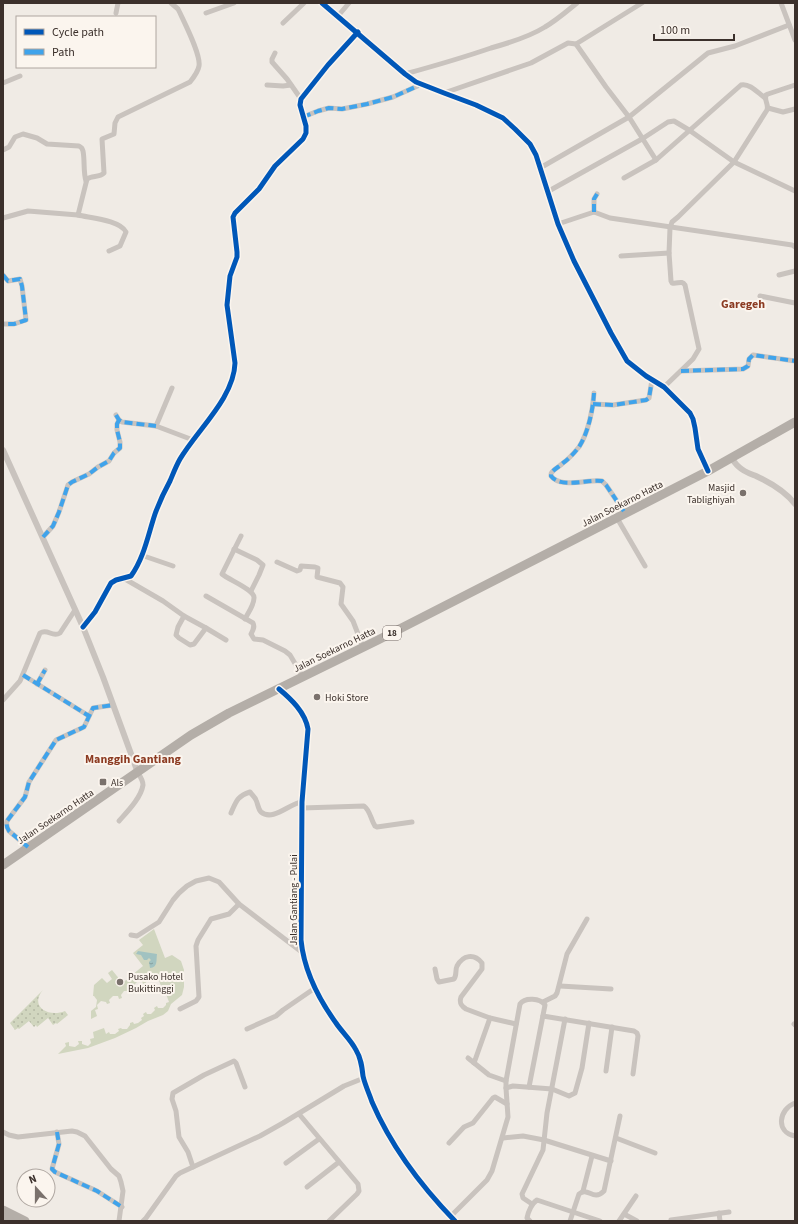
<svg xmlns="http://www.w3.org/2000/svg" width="798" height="1224" font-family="'Source Sans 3',sans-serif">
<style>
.grass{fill:url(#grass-dots)}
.green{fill:#d1d6bf}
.water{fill:url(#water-ripples)}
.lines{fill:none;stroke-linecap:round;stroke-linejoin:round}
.minor{stroke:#c9c3be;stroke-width:5}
.tertiary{stroke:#c9c3be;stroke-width:6}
.trunk{stroke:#b4aea8;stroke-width:9}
.quiet{stroke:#3fa3eb;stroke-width:4;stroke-dasharray:8 4;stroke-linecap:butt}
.cycleway-casing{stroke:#fbf5ee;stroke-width:8}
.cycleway{stroke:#0057b8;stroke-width:5}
.poi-dot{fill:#7a716c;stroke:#fbf5ee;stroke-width:1.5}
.labels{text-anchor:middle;stroke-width:4;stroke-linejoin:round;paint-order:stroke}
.shield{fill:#fbf5ee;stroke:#756b66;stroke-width:1}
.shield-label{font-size:9px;font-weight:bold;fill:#3b302b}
.poi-label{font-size:10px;fill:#3b302b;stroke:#fbf5ee;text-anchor:start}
.street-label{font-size:10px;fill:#3b302b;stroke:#fbf5ee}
.quarter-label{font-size:12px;font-weight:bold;fill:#8c3b22;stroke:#fbf5ee}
</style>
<defs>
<pattern id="grass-dots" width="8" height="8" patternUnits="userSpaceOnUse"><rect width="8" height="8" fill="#d1d6bf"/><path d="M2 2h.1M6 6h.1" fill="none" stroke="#b4b8a4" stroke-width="1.8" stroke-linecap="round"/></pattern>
<pattern id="water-ripples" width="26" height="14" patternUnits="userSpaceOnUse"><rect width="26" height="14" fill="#a1c2c1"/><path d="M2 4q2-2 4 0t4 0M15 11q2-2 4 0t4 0" fill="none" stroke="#849e9d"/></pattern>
</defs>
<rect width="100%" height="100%" fill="#f0ebe5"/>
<path class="grass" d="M43,990C29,1006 48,1018 65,1011L68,1015L57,1024L56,1023L53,1025L48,1018L37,1027L36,1025L34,1027L29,1021L19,1029L18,1028L15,1030L10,1023Z"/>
<path class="green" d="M154,929L165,958L172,955L181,961L184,970V987L182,995L171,1004L168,1011L163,1015L148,1021L136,1028L115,1038L88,1048L58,1054L66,1046L65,1043L69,1042V1046L75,1047L79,1044L78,1041H82V1044L88,1046L91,1043L90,1039L94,1038L93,1032L104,1028L106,1034L109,1032L110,1034H115L119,1031L118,1029L121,1028L122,1029H127L130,1025V1023L133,1022L134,1024L138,1023L142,1020L141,1018L144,1016L143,1014L146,1012L147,1014H151L155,1010L154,1008L157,1006L158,1008H163L166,1005V1003L169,1002L166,994H167L166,989L163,985L161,986L158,978L155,979L154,976H148L145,980L146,983L143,984L142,981H138L134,985L135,988L132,990L134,993L131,994L129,991H124L121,995L122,998L119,999L118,996H113L109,1000L110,1003L107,1004L106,1002L101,1001L97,1005L98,1009L95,1010L97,1016L91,1019V1011L96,1007L97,1000L94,996H93L94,985L102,978L107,983L112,979L108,973L112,970L121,981L123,980L124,981L127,980L128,982L134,978L132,975L143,966L133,953L143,945L139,940Z"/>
<path class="water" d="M138,951L157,954C156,961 158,967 150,968L149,962L151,960L149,958L147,960H144L141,955L136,954Z"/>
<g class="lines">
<g class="minor">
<path d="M322,3L405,74L416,82L444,93L476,105L503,118L515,129L530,144L536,155L558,224L574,261L611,333L627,361L646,376L664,387L690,413L693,419L695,428L698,449L708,471"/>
<path d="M642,3L576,44L606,87L629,117L656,160"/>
<path d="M781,3L795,40"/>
<path d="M116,13L118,3"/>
<path d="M206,13L234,3"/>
<path d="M338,16L349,3"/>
<path d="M283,23L304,3"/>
<path d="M275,53L272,59V62L287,79L301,99"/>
<path d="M405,74C434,66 462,58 491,48C509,43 529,37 545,27C557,20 567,11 577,3"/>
<path d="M3,83L20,76"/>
<path d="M267,85L283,86L291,85"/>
<path d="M444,93L531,63L568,43L576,44"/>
<path d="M768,108L783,112L795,109"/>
<path d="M303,117L318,111L329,108L342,109L367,104L393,97L422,84"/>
<path d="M3,150L9,147L15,137L23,134L37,138L47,144L79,146C82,148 82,148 83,151C85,161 83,171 86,181"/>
<path d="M540,168L629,117L708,53L735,46L789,25"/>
<path d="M624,178L656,160L741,85C750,83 758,93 765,98"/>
<path d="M547,192L642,139L668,122L674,121L689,130L734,162L795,191"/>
<path d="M594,212V199L597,194"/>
<path d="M78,215C90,218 120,220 126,232L120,246L109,251"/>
<path d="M3,218L28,211L78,215L87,179C92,175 99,178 104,173L102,139L114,134L115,123L118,117L190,82C194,77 198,72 199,66C201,55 185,24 180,13L178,9L171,3"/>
<path d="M558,224L594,212L610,218L792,245L795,247"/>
<path d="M621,256L669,253"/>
<path d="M3,275L8,281L20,279L22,286L26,320L14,324H3"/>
<path d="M779,275L795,271"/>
<path d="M760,296L795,303"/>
<path d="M681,371L743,369L748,366L749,359L753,355L795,361"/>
<path d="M664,387L693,359L699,349L685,285C682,280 678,284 672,283L671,281L669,253L670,228L672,222L678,217L734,162L767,110C769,104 764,101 766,95L768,94L795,85"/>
<path d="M172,388L156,426L193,440"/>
<path d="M594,393C593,410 588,433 579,447C574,453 569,459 563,463C560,466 556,468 553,471C551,473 551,473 551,476C561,489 587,479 602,481L606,485L625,513"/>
<path d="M593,404L613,405L646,400L649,398L652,380"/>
<path d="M116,415L119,420L122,422L156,426"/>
<path d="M617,518L645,566"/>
<path d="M241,536L222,574C229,580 255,590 254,598C254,605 248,613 245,619"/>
<path d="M43,537L53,526L59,512L68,485L72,482L89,474L98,467L109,461L114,453L120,448V442L117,430V424L119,420"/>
<path d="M234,549L257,560L263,565L259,575L251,591"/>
<path d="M141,555L173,566"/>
<path d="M277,562L297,571L300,570L301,566L315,567L318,568L317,577L340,583L343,587L341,604L353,621L363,647"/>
<path d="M125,579L163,601L184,616L206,628L226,640"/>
<path d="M206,596L253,623C255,627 253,630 251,634L254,639L263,640L285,651L290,655L303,677"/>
<path d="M184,616L178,627L176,635L179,638L190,645L194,644L206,628"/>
<path d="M83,627L95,612L111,583L116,580L131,576C144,558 148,535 155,514C159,503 164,492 170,481C173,474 176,466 180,459C197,430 234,398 235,363L227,305L230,276L237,257V252L233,217L235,213L259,189L275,166L303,139L306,133V126L300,105L301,99L328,65L358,32"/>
<path d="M23,675L89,716"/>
<path d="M37,684L45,670"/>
<path d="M3,700L20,681L40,633C48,628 52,638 60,633L75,610"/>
<path d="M302,808L364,806C370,810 371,820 375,826L377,827L412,822"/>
<path d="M231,813C236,802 237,796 250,792C252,795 255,797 256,800C258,804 258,809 261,812C273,822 290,803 302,802"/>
<path d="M119,821C127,812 141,798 143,785C143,781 140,776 138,773"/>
<path d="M28,847L9,831C7,828 6,825 7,821L25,797L29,782L56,740L84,727L93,708L113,705"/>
<path d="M131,935L137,936L159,922L173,900L179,893L187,886L196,881L209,878L219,882L239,904L303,953"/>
<path d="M435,969L437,979L439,982L454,979C457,975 455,970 457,966C463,955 474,953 482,963V969L461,997C459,1003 461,1006 466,1009L490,1018L516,1024"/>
<path d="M560,986L611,989"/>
<path d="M543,1002L555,996L557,993L567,954L587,919"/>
<path d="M180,1009L196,1001L199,997L196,946L198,940L211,919L229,914L239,904"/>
<path d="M543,1016L634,1031L637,1033L638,1036L633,1074"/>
<path d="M794,1024L795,1025"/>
<path d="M247,1029L276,1016L283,1010L315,988"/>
<path d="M468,1058L489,1075L506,1081"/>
<path d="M474,1063L490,1018"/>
<path d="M606,1071L612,1027"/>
<path d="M506,1088L513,1086L552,1089L569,1096L575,1093L582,1068L589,1023"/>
<path d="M795,1103C779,1109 775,1132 795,1136"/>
<path d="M299,1114L358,1184L359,1191L357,1194L329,1221"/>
<path d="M3,1132L9,1135L18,1137L72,1131L77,1132L85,1136L111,1169L119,1176L121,1182L123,1191L119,1221"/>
<path d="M57,1132L59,1144L52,1169L55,1172L97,1191L122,1207"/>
<path d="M503,1138L523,1136L544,1140L611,1161"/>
<path d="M616,1138L655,1153"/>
<path d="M449,1143L464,1127L473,1123L493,1098L495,1097L507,1104"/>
<path d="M286,1163L319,1139"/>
<path d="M193,1167L188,1152L179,1137L176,1111L172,1099L173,1093L204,1075L234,1061L236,1063L245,1087"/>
<path d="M307,1187L339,1162"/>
<path d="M583,1191L592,1156"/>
<path d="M532,1204L523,1198L522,1194L543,1150L547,1113L565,1019"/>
<path d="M719,1213L720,1221"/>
<path d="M624,1214L637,1221"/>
<path d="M451,1216L487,1180L492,1171L508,1117L506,1088V1081L520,1004C525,997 540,998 545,1005L529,1087"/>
<path d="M671,1220L729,1212"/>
<path d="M143,1221L146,1218L176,1176L180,1173L260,1136L283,1123L344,1086L364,1078"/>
<path d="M530,1221L527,1218C528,1212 532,1203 537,1200L600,1221"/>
<path d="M570,1221L579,1194C588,1186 593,1202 604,1191L620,1116"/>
<path d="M619,1221L636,1196"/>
</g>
<g class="tertiary">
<path d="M3,450L83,627L103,677L138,773"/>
<path d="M731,458C734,461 736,465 739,467C744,472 751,474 756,476C771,483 785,491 795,504"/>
<path d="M279,689C291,699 305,712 308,729L302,802L301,940C304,971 318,998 336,1023C342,1032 351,1040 356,1050C361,1058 362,1067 363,1076C365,1085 369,1093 372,1102C391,1146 422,1187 455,1221"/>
</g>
<g class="trunk">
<path d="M3,865L191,735L229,713L378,640L552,551L708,471L795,422"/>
<path d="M3,1210L25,1221"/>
<path d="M3,1218L10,1221"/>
</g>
<g class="quiet">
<path d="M303,117L318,111L329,108L342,109L367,104L393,97L422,84"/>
<path d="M594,212V199L597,194"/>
<path d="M3,275L8,281L20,279L22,286L26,320L14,324H3"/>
<path d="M681,371L743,369L748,366L749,359L753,355L795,361"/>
<path d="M594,393C593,410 588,433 579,447C574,453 569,459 563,463C560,466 556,468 553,471C551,473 551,473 551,476C561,489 587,479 602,481L606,485L625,513"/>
<path d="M593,404L613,405L646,400L649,398L652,380"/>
<path d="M116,415L119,420L122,422L156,426"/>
<path d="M43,537L53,526L59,512L68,485L72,482L89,474L98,467L109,461L114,453L120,448V442L117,430V424L119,420"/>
<path d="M23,675L89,716"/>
<path d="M37,684L45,670"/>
<path d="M28,847L9,831C7,828 6,825 7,821L25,797L29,782L56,740L84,727L93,708L113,705"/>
<path d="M57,1132L59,1144L52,1169L55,1172L97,1191L122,1207"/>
</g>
<g class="cycleway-casing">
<g id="cycleway">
<path d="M322,3L405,74L416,82L444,93L476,105L503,118L515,129L530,144L536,155L558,224L574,261L611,333L627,361L646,376L664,387L690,413L693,419L695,428L698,449L708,471"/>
<path d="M83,627L95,612L111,583L116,580L131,576C144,558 148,535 155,514C159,503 164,492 170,481C173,474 176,466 180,459C197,430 234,398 235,363L227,305L230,276L237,257V252L233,217L235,213L259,189L275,166L303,139L306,133V126L300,105L301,99L328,65L358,32"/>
<path d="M279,689C291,699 305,712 308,729L302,802L301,940C304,971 318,998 336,1023C342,1032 351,1040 356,1050C361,1058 362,1067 363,1076C365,1085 369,1093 372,1102C391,1146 422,1187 455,1221"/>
</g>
</g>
<use href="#cycleway" class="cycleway"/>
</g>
<g class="poi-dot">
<circle cx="743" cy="493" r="4"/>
<circle cx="317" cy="697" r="4"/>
<rect x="99" y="778" width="8" height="8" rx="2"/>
<circle cx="120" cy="982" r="4"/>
</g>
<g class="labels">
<rect class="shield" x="383" y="626" width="18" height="14" rx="3"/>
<g class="shield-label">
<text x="392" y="636">18</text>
</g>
<g class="poi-label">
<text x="735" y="491" text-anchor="end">Masjid<tspan x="735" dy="12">Tablighiyah</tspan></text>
<text x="325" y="701">Hoki Store</text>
<text x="111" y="786">Als</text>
<text x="128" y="980">Pusako Hotel<tspan x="128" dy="12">Bukittinggi</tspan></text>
</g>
<g class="street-label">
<text transform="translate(622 503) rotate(-27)" y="4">Jalan Soekarno Hatta</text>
<text transform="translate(334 649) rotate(-26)" y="4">Jalan Soekarno Hatta</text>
<text transform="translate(55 816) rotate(-34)" y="4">Jalan Soekarno Hatta</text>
<text transform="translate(293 900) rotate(-90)" y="4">Jalan Gantiang - Pulai</text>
</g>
<g class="quarter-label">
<text x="743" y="308">Garegeh</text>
<text x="133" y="763">Manggih Gantiang</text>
</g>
</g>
<rect width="798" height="1224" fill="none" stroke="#3b302b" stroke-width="8"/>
<rect x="16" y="16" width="140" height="52" fill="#fbf5ee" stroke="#aea6a0"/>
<rect x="24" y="29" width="20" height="6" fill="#0057b8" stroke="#aea6a0"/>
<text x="52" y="36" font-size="12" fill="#3b302b">Cycle path</text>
<rect x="24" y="49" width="20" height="6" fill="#3fa3eb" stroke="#aea6a0"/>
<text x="52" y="56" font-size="12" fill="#3b302b">Path</text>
<g transform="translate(36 1188) rotate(339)"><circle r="19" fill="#fbf5ee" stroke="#aea6a0"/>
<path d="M0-3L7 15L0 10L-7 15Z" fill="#7a716c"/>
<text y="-6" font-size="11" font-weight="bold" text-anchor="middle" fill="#3b302b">N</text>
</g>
<path d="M654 34v6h80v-6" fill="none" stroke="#3b302b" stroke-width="2"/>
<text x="660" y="34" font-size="12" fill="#3b302b" stroke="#fbf5ee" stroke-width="3" paint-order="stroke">100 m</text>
</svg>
